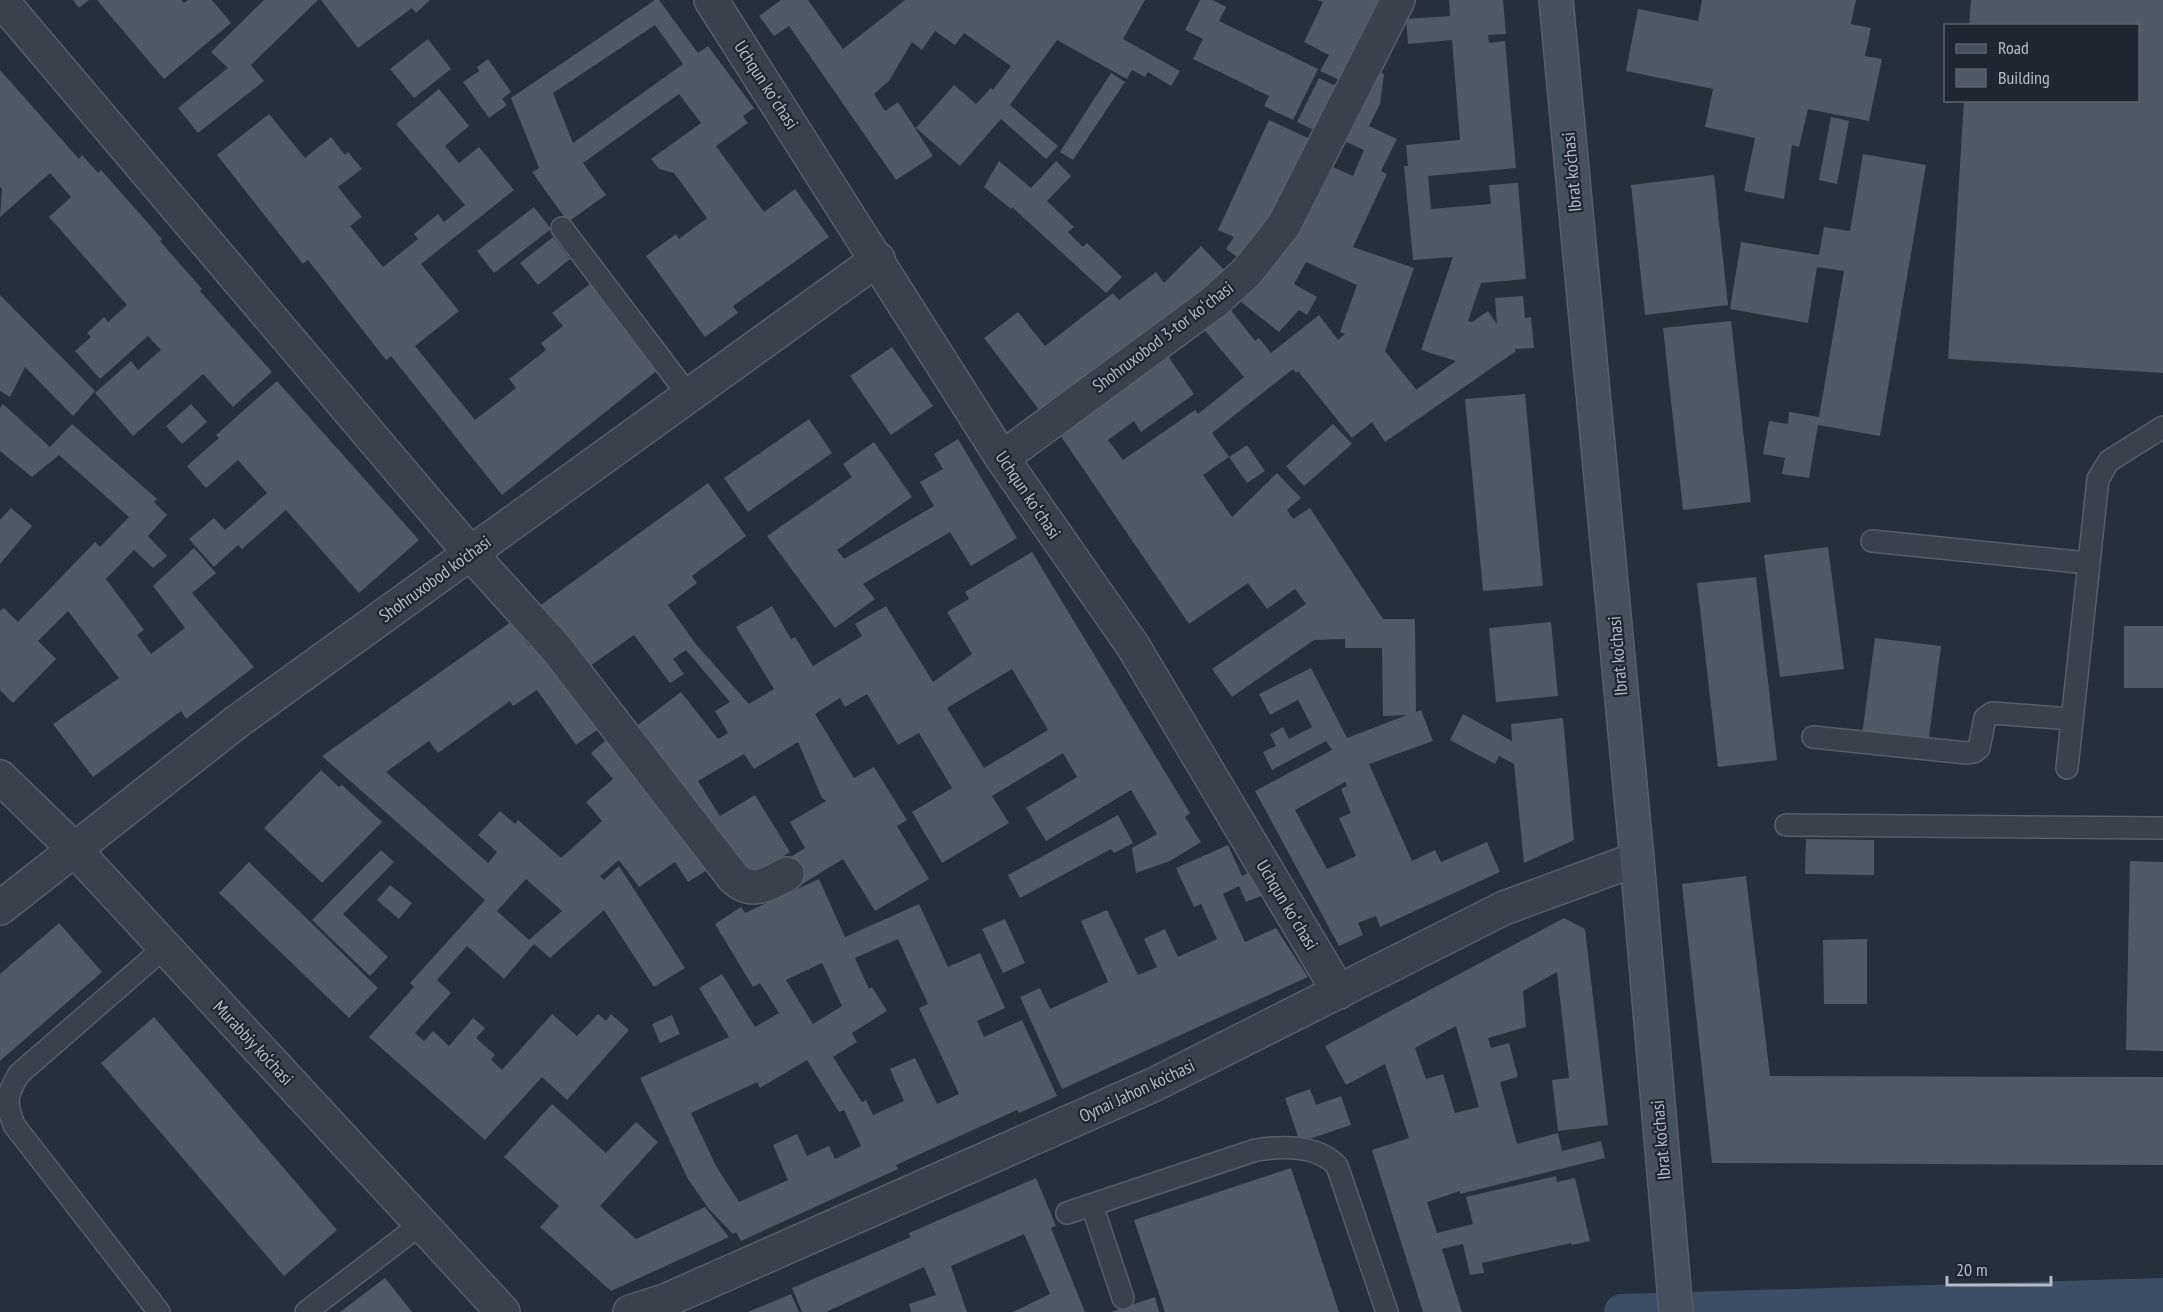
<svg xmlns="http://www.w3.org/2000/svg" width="2163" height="1312" font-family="'PT Sans Narrow',sans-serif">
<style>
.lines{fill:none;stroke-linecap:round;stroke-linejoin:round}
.canal{stroke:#3b4e64;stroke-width:36}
.building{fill:#4e5a67;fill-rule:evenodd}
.service-casing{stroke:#565f6a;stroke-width:24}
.minor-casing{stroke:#565f6a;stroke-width:36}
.secondary-casing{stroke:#565f6a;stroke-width:36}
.service{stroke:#38414c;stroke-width:21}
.minor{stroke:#38414c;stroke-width:33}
.secondary{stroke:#46515f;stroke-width:33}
.labels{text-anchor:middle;stroke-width:4.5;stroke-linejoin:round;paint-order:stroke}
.street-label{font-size:18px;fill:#b4bcc7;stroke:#1d2631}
</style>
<rect width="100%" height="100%" fill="#24303c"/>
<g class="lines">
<path class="canal" d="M1622,1312L2163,1296"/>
</g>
<g class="building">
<path d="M73,0H89L79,8Z"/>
<path d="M97,0H181L184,3L188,0H212L231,23L164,79Z"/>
<path d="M264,0H318L251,65L264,81L198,133L178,108L228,68L211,52Z"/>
<path d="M321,0H430L416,13L412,8L358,48Z"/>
<path d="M655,0H659L698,53L708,46L754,108L743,116L748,123L716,146L764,212L795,189L829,237L733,306L738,313L705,337L646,256L676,234L679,239L707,218L674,173L659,169L651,159L701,123L679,94L583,163L606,195L568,222L532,172L539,168L511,98ZM655,25L683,64L573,143L553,93Z"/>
<path d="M781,0H808L843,49L905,0H1145L1123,39L1180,71L1171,86L1148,72L1145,77L1132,70L1127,79L1057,40L1010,105L1058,146L1046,159L1001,119L960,166L916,128L954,85L976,104L991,88L993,90L1011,66L964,33L955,45L935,31L922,50L912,42L889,81L874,94L885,111L898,102L933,156L896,180L789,26L774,36L759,16Z"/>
<path d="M1200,0H1213L1226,7L1219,21L1318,69L1293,120L1264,106L1269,96L1193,59L1203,39L1185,30Z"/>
<path d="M1317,0H1381L1342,81L1320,71L1329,55L1304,42L1323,2Z"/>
<path d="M1449,0H1503L1506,34L1488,35L1489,43L1505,41L1516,168L1428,176L1431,209L1491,204L1489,185L1518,183L1526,279L1481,283L1468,321L1472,322L1488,311L1497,324L1495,298L1523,296L1525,318L1531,317L1534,348L1515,349L1516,351L1385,442L1372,422L1352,438L1298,371L1296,373L1293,369L1212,433L1229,457L1203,475L1232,517L1277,473L1301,498L1287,510L1293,519L1310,508L1383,619H1415L1416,712L1421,710L1433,741L1369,764L1412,861L1435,850L1441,862L1487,842L1500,872L1380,927L1376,916L1358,923L1363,935L1339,946L1255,791L1332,750L1326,741L1272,770L1263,752L1276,746L1270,734L1283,727L1289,739L1312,727L1298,700L1270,715L1259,694L1311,668L1347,738L1407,715L1383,716L1382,648H1345V639L1314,640L1232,697L1212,669L1306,604L1295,589L1267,609L1248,583L1189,624L1056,429L1166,353L1194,394L1141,432L1134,421L1108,440L1123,460L1195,410L1198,414L1244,377L1201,326L1227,305L1255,341L1259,338L1271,353L1319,315L1338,340L1345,334L1340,332L1357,285L1306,262L1294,284L1317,297L1307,315L1299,310L1279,332L1241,302L1255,286L1319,161L1353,176L1364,150L1335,137L1367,67L1384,74L1380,104L1369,126L1397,139L1381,171L1387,174L1353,247L1414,268L1385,351L1415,388L1416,390L1456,361L1421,350L1453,257L1413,260L1404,166H1408L1406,145L1460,140L1452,40L1408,44L1406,19L1450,16ZM1345,782L1347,786L1341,789L1351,813L1339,818L1356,856L1327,869L1295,810Z"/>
<path d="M1702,0H1856L1851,24L1871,28L1865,56L1882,59L1869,121L1808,109L1799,147L1792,145L1784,199L1744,191L1755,138L1705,127L1713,89L1626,71L1638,9L1698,21Z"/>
<path d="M1971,0H2163V373L1948,359L1964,100H2138V26H1969Z"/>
<path d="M428,39L451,69L414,98L390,69Z"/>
<path d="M488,59L511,92L502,99L507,105L489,118L463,82L479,71L477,67Z"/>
<path d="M0,70L79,159L82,155L98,173L101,170L162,239L160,241L202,289L200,291L272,372L233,407L203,374L133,436L95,393L131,361L138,370L161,350L148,336L100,379L75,351L91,337L87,333L104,317L108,322L127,305L49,217L71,197L50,173L0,217L2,189L0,187Z"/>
<path d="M1111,73L1125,82L1073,160L1060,152Z"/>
<path d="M1319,78L1340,88L1318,132L1297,122Z"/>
<path d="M439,89L469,126L445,146L459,163L479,147L514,190L421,264L459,311L415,346L475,420L516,388L509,379L546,350L541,343L563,326L552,313L590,284L659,369L502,495L391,356L386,360L308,260L303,264L217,155L269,114L305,158L331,137L345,155L348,152L362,169L338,187L362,217L350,226L383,267L418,239L414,234L438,214L444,222L465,205L396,124Z"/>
<path d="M1831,117L1849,121L1837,184L1819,180Z"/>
<path d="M1269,120L1321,144L1247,264L1226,249L1234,237L1218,230Z"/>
<path d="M1863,154L1926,165L1880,436L1818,425L1809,478L1782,474L1785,458L1763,454L1769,421L1788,424L1789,412L1819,417L1844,271L1817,267L1808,323L1730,309L1741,242L1819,255L1824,227L1850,231Z"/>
<path d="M999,161L1031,188L1056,161L1071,176L1047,201L1074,227L1068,232L1083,247L1087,243L1122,277L1106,293L1012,207L1011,209L984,187Z"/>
<path d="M1714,175L1728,305L1645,315L1631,185Z"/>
<path d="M534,207L551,229L494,273L477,251Z"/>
<path d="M553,237L570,259L538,285L520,263Z"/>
<path d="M1201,246L1227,273L1046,419L984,338L1018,312L1045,346L1113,293L1119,300L1156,272L1164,283Z"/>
<path d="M0,295L95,391L73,416L25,367L10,397L0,391Z"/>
<path d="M1731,321L1751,502L1683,510L1663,328Z"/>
<path d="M892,347L933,406L891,435L850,376Z"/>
<path d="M277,381L419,540L359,593L286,510L242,549L238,545L214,567L189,539L214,518L225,530L267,493L238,460L206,488L187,466L219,438L216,435Z"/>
<path d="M1525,394L1543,586L1483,591L1465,399Z"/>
<path d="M3,404L50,447L72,424L157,499L154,502L167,515L148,536L167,556L153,568L134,550L106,579L144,630L137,635L151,654L185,628L153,586L194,548L216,573L192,593L254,667L186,719L181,711L93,777L53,724L119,678L68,611L38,641L56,659L13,703L0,690V611L4,608L18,622L95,542L100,547L129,517L59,455L32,477L0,451V408Z"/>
<path d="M191,404L207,422L182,444L166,426Z"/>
<path d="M809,419L832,453L748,512L724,478Z"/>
<path d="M1333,424L1352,444L1304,486L1286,466Z"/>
<path d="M958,439L1017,538L971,566L950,532L863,584L875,599L835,628L767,536L852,477L843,464L874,442L912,497L837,550L844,559L934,506L920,482L943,469L934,454Z"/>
<path d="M1247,445L1265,471L1247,483L1229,457Z"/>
<path d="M708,483L746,536L692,576L697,583L668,605L695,643L749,704L774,689L736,627L772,606L791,639L795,637L813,666L862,636L855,624L886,606L933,682L972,654L947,612L969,599L965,592L1032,552L1190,813L1185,817L1201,842L1170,861L1136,873L1132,848L1157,834L1131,790L1046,841L1026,808L1077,777L1063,753L992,796L1009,823L942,863L912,812L952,788L919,733L898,745L867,694L845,707L840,698L815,714L854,778L874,767L907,820L897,826L929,879L875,911L843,859L799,886L784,861L805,848L790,822L826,801L822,798L798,742L754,769L744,754L698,781L720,816L755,795L790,852L742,881L631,730L681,692L718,739L728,733L715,711L730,702L686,650L673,659L684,674L670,683L634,635L580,673L534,610ZM1012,669L1048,730L984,768L947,708Z"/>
<path d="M11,508L32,526L0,564V520Z"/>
<path d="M1828,547L1844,669L1780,677L1764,555Z"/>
<path d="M1756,577L1777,760L1718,767L1697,583Z"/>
<path d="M511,622L529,646L541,637L604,725L576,745L537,690L513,706L510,701L438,753L429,741L386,772L488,863L497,852L478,835L500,811L515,824L518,820L561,858L602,821L586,802L613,779L591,753L613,734L712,867L688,882L675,862L639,887L619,860L600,876L604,880L619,866L685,968L654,987L604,910L550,958L534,944L504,979L467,946L437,980L451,993L415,1033L424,1041L433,1031L449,1046L473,1018L485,1028L476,1038L495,1055L491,1060L502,1070L552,1014L577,1036L598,1014L606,1021L611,1014L629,1030L567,1100L542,1077L485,1140L369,1037L414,987L410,983L485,900L322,756ZM526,879L562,911L529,940L497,911Z"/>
<path d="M1551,622L1558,696L1496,702L1489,628Z"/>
<rect x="2124" y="626" width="39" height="62"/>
<path d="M1875,638L1941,646L1928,744L1862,735Z"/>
<path d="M1463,714L1512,741L1511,724L1563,718L1574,840L1524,863L1514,764L1499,756L1495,764L1450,740Z"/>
<path d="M321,770L339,787L342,785L382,822L322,883L264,828Z"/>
<path d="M1118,815L1133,843L1114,853L1111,849L1020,898L1008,875Z"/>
<path d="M1806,839L1874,840V875L1805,874Z"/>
<path d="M1228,845L1242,876L1255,870L1266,894L1246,902L1239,886L1223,894L1245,942L1276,928L1308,977L1062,1089L1020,997L1040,988L1050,1009L1108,982L1081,921L1107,910L1138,975L1157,967L1144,939L1165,929L1178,957L1217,939L1201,904L1194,907L1176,868Z"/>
<path d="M381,850L394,862L343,914L388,957L370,976L312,920Z"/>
<path d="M2130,861L2163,862V1051L2126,1050Z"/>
<path d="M249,862L378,988L349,1018L219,893Z"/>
<path d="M1746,876L1770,1076L2163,1077V1165L1712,1163L1682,884Z"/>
<path d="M819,879L845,937L919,904L948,967L980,953L1005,1008L977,1021L984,1037L1022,1020L1057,1096L1019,1113L1017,1110L896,1165L898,1169L741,1241L736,1232L733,1234L708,1208L688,1179L640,1078L729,1037L699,988L722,974L755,1027L779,1013L760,983L753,987L715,924L741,907L745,913ZM898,939L928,1004L919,1008L959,1094L937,1104L915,1058L890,1069L904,1101L873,1115L866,1100L862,1102L833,1057L857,1042L852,1033L887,1011L872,987L869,989L855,958ZM822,963L842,1006L813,1024L786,980ZM807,1060L839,1112L844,1110L861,1146L835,1159L829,1146L807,1156L797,1134L773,1145L788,1180L739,1202L716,1166L691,1113L757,1082L760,1088Z"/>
<path d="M390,885L412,903L399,919L377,900Z"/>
<path d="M1564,918L1585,929L1608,1125L1558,1131L1552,1080L1569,1078L1557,972L1523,991L1526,1027L1488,1038L1491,1048L1509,1043L1518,1077L1500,1082L1517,1144L1558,1133L1562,1151L1601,1141L1605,1158L1460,1194V1191L1427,1202L1437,1233L1473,1224L1466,1197L1556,1176L1557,1182L1575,1178L1590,1241L1572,1245L1571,1243L1482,1263L1484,1273L1470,1275L1463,1244L1442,1249L1462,1312H1423L1372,1150L1409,1138L1385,1064L1346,1085L1325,1046ZM1456,1026L1479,1107L1455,1113L1443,1074L1426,1079L1415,1048Z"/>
<path d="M1005,919L1025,963L1003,973L982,929Z"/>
<path d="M59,923L102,972L0,1061V974Z"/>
<path d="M1867,939V1004H1824L1823,940Z"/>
<path d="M672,1015L680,1034L660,1043L652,1024Z"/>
<path d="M154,1017L337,1230L284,1276L101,1063Z"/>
<path d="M1310,1089L1316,1105L1341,1096L1351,1125L1300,1142L1285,1098Z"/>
<path d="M552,1104L606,1153L636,1122L658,1142L600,1206L636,1239L705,1207L729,1237L611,1291L540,1227L559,1206L504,1157Z"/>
<path d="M1291,1168L1339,1312H1165L1134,1220Z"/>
<path d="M1036,1178L1056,1226L1051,1228L1085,1312H1013L1050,1294L1024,1234L951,1266L967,1312H911L909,1304L936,1295L924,1267L826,1312H802L792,1288L911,1237L909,1233Z"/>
<path d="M385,1278L412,1312H340Z"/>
<path d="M791,1294L799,1312H748Z"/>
<path d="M1155,1297L1159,1312H1111Z"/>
</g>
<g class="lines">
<g class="service-casing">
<g id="service">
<path d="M562,228L689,396"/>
<path d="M1872,541L2088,563"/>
<path d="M1813,737L1966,753L1974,752L1979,748L1985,718L1992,713L2072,719"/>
<path d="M2067,768L2098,479L2109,461L2163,427"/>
<path d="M1786,825L2163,828"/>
<path d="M1092,1205L1123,1298"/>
<path d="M1067,1213L1256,1150C1282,1146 1318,1145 1337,1166L1387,1312"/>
<path d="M159,1312L14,1125C5,1101 6,1096 19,1074L165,947"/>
<path d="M306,1312L421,1224"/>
</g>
</g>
<g class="minor-casing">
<g id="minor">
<path d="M1,0L471,554L556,648L733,877C751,895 767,885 787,874"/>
<path d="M711,0L1002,458L1133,646L1339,992"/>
<path d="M1002,458L1214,302L1247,272L1284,225L1398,0"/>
<path d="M0,777L74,849L503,1312"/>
<path d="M0,908L238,721L878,259"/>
<path d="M630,1312L667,1300L1153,1085L1504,908L1637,859"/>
</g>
</g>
<g class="secondary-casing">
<path id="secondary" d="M1556,0L1637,859L1676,1312"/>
</g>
<use href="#service" class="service"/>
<use href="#minor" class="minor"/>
<use href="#secondary" class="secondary"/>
</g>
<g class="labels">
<g class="street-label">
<text transform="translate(766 85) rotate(57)" y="6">Uchqun koʻchasi</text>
<text transform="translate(1572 172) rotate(-95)" y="6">Ibrat ko'chasi</text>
<text transform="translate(1163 337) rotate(-37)" y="6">Shohruxobod 3-tor koʻchasi</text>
<text transform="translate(1028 495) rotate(56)" y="6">Uchqun koʻchasi</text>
<text transform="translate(435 579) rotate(-36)" y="6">Shohruxobod ko'chasi</text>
<text transform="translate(1618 656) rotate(-95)" y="6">Ibrat ko'chasi</text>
<text transform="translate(1287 905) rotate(59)" y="6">Uchqun koʻchasi</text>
<text transform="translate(253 1043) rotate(47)" y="6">Murabbiy ko‘chasi</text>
<text transform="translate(1137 1091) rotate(-25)" y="6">Oynai Jahon ko‘chasi</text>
<text transform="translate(1661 1140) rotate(-95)" y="6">Ibrat ko'chasi</text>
</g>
</g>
<rect x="1944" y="24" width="195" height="78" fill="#1d2631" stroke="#59626d" stroke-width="1.5"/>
<rect x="1956" y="44" width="30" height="9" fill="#46515f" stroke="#59626d" stroke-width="1.5"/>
<text x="1998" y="54" font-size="18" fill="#b4bcc7">Road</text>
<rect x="1956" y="69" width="30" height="18" fill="#4e5a67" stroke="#59626d" stroke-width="1.5"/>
<text x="1998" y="84" font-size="18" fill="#b4bcc7">Building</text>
<path d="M1947 1276v9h104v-9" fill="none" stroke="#b4bcc7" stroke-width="3"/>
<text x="1956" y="1276" font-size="18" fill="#b4bcc7" stroke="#1d2631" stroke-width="4.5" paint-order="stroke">20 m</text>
</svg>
